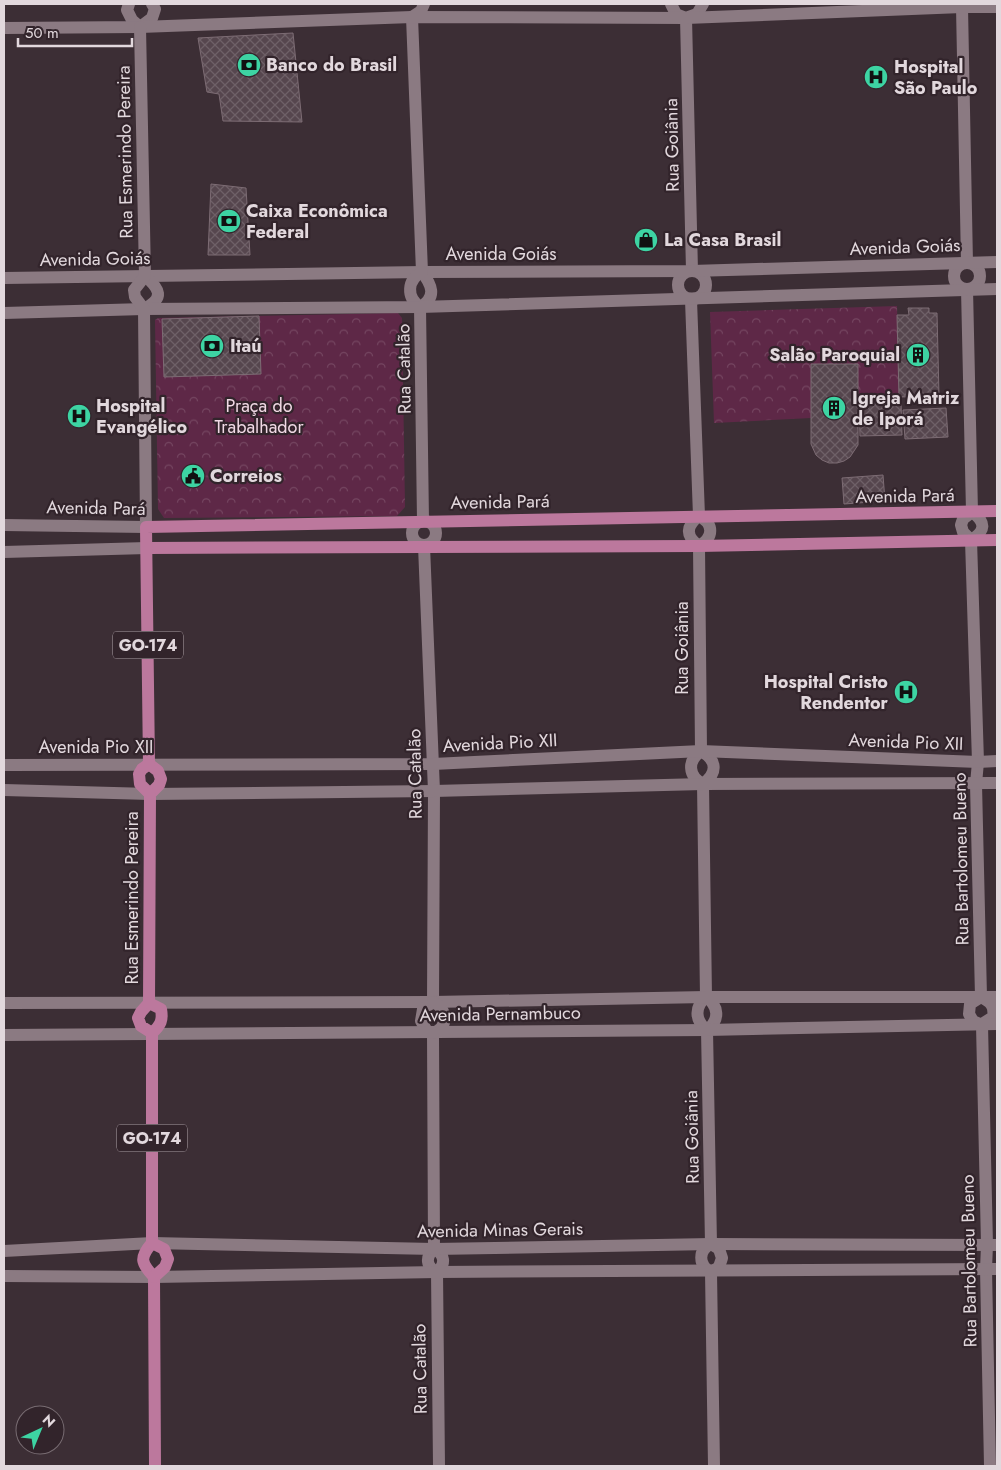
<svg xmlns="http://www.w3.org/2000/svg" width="1001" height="1470" font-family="Jost,sans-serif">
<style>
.park{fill:url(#park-crowns)}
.building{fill:url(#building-cross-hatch);stroke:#7d6c74}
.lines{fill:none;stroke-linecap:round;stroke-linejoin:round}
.minor{stroke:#8b7a82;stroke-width:12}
.primary{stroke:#bc789d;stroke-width:12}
.labels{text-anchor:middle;stroke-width:4.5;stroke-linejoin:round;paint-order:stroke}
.shield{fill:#32242b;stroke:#ada2a8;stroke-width:1}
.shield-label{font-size:16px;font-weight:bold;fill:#e2d8dd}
.poi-label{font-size:18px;font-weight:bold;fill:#e2d8dd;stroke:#32242b;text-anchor:start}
.street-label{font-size:18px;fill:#e2d8dd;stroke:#32242b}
.park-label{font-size:18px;fill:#f1d9e5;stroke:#32242b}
</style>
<defs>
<pattern id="park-crowns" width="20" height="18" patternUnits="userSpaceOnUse" patternTransform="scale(1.25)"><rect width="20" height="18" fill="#5e2847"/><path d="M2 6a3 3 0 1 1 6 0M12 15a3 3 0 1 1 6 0" fill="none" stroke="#754661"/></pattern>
<pattern id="building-cross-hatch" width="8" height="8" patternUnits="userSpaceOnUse" patternTransform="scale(1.25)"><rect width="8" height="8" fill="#56464e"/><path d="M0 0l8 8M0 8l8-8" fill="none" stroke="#6e6067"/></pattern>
</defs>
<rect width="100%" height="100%" fill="#3c2e35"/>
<g class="park">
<path d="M897,306L899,397H858L857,364H811V418L714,423L710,312Z"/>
<path d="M398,313L402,318L405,507L397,516L164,518L158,509L155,320L158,318Z"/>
</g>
<g class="building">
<path d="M293,33L302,122L223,121L219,94L207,92L198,38Z"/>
<path d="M211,184L246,188L250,255H208Z"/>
<path d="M908,308H929V313H937L939,396L899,397L897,315H909Z"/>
<path d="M259,316L261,374L164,377L162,319Z"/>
<path d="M811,364H858V445L850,457L844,461L837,463H829L822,460L816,455L811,444Z"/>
<path d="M859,403H901L902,435L860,436Z"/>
<path d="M946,408L948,437L905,439L903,410Z"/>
<path d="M883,475L885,501L844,504L842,478Z"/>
</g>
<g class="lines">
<g class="minor">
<path d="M129,4L127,10L132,20L140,27"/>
<path d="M671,4L676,14L686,18L697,14L703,4"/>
<path d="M959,4L962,7L967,263"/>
<path d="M412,17L422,272C431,284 438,297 420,307"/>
<path d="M412,17L421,11L424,4"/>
<path d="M686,18L692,271"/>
<path d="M140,27L152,18L155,9L152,4"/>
<path d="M4,28L140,27L412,17L686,18L962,7H997"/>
<circle cx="967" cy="276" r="13"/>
<circle cx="692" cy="285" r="14"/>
<path d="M4,278L422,272L692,271L997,262"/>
<path d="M967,289L972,512"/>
<path d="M691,300L699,516"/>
<path d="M420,307L423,521"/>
<path d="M420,307C406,297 407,280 422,272"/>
<path d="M144,309C165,298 160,289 145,276"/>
<path d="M4,313L144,309L420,307L997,289"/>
<path d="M972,512L963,519L961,525L963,532L971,540L978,762L976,784L981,997"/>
<path d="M699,516C714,524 714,537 699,546"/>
<path d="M699,516C686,526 685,536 699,546"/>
<circle cx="424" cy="533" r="12"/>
<path d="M4,525L146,527L144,309L135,297L134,290L145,276L140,27"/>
<path d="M971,540C986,531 986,522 972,512"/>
<path d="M424,546L434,791L433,1002"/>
<path d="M699,546L701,751"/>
<path d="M4,552L147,548"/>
<path d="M701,751C717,760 718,773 703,784"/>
<path d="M701,751C687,761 688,776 703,784"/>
<path d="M4,765L433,764L701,751L978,762L997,761"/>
<path d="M703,784L706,997C694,1007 695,1021 707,1030"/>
<path d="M4,790L150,794L434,791L703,784L997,783"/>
<path d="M706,997C719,1006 720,1020 707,1030L711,1244"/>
<path d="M981,997C990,1002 995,1005 993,1017L982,1024"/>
<path d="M981,997L970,1004L969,1014L973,1021L982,1025"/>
<path d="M4,1003L433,1002L706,997H997"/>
<path d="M982,1025L987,1245L986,1269L990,1466"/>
<path d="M433,1033L434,1249C425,1257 426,1267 437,1272"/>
<path d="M433,1033L427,1031L421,1021L423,1009L433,1002"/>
<path d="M433,1033C449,1027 448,1009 433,1002"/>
<path d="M4,1035L707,1030L997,1024"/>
<path d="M711,1244L719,1249L722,1258L719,1267L711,1272"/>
<path d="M711,1244C698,1250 698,1265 711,1272"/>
<path d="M434,1249C445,1254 446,1264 437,1272L439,1466"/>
<path d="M4,1251L152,1243L434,1249L711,1244L997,1245"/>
<path d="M711,1272L714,1466"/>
<path d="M4,1276L154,1277L437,1272L997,1269"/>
</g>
<g class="primary">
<path d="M147,548L699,546L997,540"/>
<path d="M149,764L146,527L997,511"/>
<path d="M149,764L158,771L161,779L159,785L150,794L149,1003L141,1012L138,1018L141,1026L152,1033"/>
<path d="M149,764L142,769L139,774L140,784L150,794"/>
<path d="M149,1003L161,1009C163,1020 161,1025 152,1033V1243C139,1258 141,1263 154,1277L155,1466"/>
<path d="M152,1243L164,1249L168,1259L165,1267L154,1277"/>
</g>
</g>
<defs>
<g id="bank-disc" transform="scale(1.25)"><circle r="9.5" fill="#3dd4a3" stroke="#32242b"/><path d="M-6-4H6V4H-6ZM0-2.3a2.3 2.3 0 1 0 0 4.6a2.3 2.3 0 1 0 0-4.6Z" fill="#111"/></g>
<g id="hospital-disc" transform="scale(1.25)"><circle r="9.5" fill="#3dd4a3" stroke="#32242b"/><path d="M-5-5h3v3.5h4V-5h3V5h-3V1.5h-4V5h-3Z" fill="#111"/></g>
<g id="shop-disc" transform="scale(1.25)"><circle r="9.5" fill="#3dd4a3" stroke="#32242b"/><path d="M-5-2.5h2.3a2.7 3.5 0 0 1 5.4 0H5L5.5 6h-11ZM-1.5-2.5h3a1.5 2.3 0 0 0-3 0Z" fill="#111"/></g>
<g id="building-disc" transform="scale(1.25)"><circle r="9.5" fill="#3dd4a3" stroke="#32242b"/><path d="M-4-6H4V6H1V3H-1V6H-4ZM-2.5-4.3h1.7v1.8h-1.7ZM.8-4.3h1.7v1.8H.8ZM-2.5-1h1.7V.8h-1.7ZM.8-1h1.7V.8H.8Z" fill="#111"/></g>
<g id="civic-disc" transform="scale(1.25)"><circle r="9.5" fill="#3dd4a3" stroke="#32242b"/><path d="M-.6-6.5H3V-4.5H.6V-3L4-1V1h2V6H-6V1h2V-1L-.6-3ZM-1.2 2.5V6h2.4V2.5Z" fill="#111"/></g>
</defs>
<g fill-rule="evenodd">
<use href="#bank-disc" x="249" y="65"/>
<use href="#hospital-disc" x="876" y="77"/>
<use href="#bank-disc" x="229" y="221"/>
<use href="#shop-disc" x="646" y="240"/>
<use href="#bank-disc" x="212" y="346"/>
<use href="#building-disc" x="918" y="355"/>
<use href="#building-disc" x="834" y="408"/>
<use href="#hospital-disc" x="79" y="416"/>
<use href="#civic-disc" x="193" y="476"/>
<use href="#hospital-disc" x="906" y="692"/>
</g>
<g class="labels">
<g class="shield">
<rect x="113" y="631.5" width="70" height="27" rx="4"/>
<rect x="117" y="1124.5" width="70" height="27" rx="4"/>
</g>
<g class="shield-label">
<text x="148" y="651">GO-174</text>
<text x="152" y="1144">GO-174</text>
</g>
<g class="poi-label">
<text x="266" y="71">Banco do Brasil</text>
<text x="894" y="73">Hospital<tspan x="894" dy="21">São Paulo</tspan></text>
<text x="246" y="217">Caixa Econômica<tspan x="246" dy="21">Federal</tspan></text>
<text x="664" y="246">La Casa Brasil</text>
<text x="230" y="352">Itaú</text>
<text x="900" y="361" text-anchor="end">Salão Paroquial</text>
<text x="852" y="404">Igreja Matriz<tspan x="852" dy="21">de Iporá</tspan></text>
<text x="96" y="412">Hospital<tspan x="96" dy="21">Evangélico</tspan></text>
<text x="210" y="482">Correios</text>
<text x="888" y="688" text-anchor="end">Hospital Cristo<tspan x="888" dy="21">Rendentor</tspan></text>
</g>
<g class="street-label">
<text transform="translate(672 145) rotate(-91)" y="6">Rua Goiânia</text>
<text transform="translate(125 152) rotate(-91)" y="6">Rua Esmerindo Pereira</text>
<text transform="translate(905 247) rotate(-2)" y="6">Avenida Goiás</text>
<text x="501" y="260">Avenida Goiás</text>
<text transform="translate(95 259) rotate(-1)" y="6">Avenida Goiás</text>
<text transform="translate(404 369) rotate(-91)" y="6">Rua Catalão</text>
<text transform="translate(905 496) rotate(-1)" y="6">Avenida Pará</text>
<text transform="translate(500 502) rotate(-1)" y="6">Avenida Pará</text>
<text transform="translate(96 508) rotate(1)" y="6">Avenida Pará</text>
<text transform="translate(682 648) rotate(-90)" y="6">Rua Goiânia</text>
<text transform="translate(906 742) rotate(2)" y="6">Avenida Pio XII</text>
<text transform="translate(500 743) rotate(-3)" y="6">Avenida Pio XII</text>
<text x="96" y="753">Avenida Pio XII</text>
<text transform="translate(415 774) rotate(-91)" y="6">Rua Catalão</text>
<text transform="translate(961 859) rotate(-91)" y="6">Rua Bartolomeu Bueno</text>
<text transform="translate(132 898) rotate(-90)" y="6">Rua Esmerindo Pereira</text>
<text transform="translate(500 1014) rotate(-1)" y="6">Avenida Pernambuco</text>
<text transform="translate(692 1137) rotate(-91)" y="6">Rua Goiânia</text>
<text transform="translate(500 1230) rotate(-1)" y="6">Avenida Minas Gerais</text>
<text transform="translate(969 1261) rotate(-91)" y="6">Rua Bartolomeu Bueno</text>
<text transform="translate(420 1369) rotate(-91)" y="6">Rua Catalão</text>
</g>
<g class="park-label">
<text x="259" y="412">Praça do<tspan x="259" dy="21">Trabalhador</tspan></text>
</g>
</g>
<rect width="1001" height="1470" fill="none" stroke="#e2d8dd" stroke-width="10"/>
<g transform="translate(40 1430) rotate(44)"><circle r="24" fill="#32242b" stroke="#786c72"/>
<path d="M0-4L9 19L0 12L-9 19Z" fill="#3dd4a3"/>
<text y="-8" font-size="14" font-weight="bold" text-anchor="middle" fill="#e2d8dd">N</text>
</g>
<path d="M18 38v8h114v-8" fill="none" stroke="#e2d8dd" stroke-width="2.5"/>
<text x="25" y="38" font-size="15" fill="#e2d8dd" stroke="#32242b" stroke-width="4" paint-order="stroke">50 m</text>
</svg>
